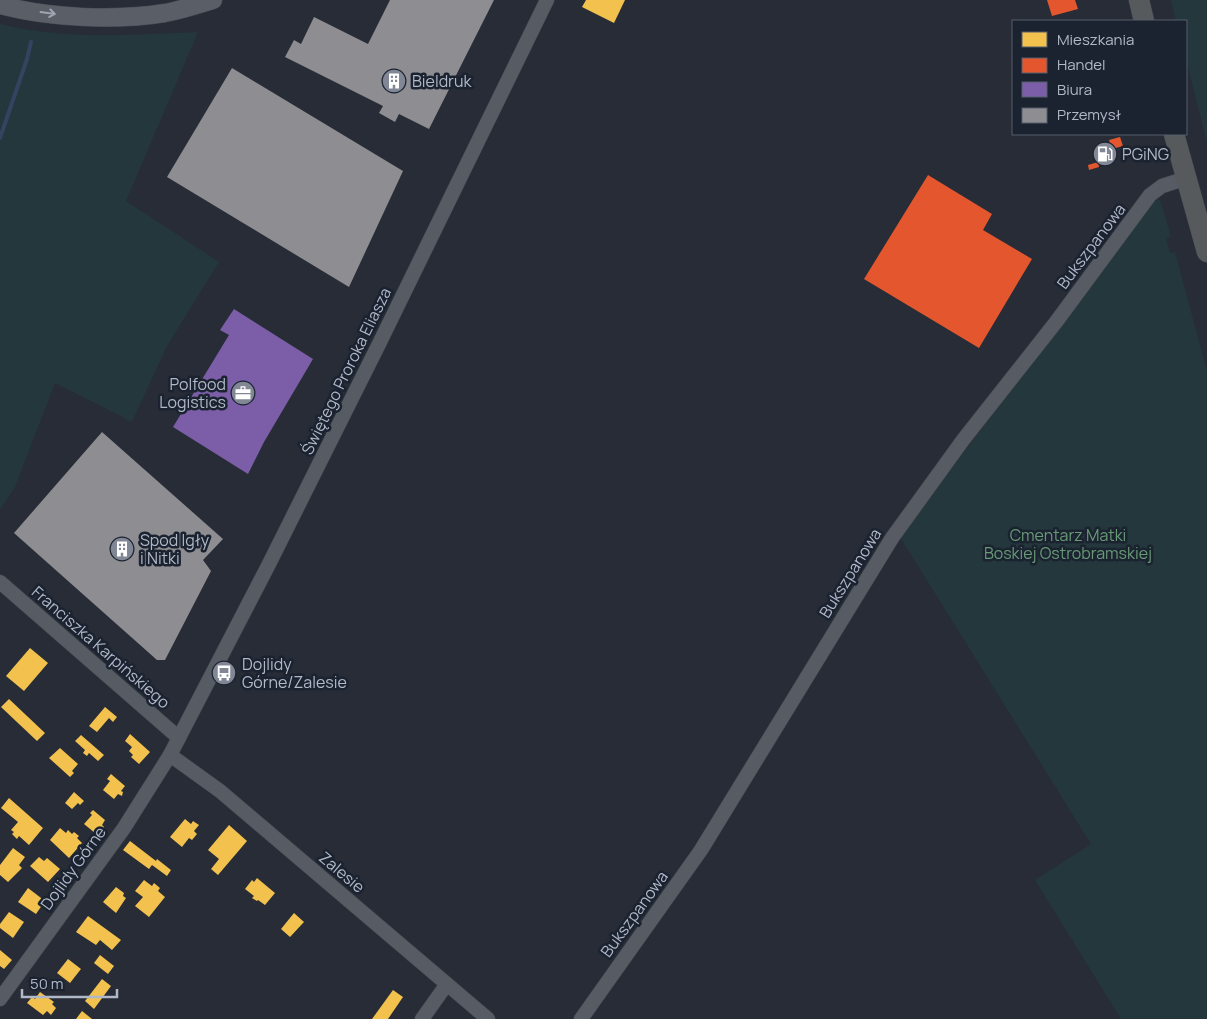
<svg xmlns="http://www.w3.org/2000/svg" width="1207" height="1019" font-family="Manrope,sans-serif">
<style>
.green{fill:#24373c}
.homes{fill:#f2c14e}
.shops{fill:#e4572e}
.offices{fill:#7b5ea7}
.industry{fill:#8d8d92}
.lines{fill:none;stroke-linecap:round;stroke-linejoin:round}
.stream{stroke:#344460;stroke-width:4}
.minor-casing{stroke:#44484f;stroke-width:15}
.major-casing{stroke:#454953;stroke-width:19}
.highway-casing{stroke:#444851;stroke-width:21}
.minor{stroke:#575c64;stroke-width:14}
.major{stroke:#5a5e66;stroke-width:18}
.highway{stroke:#575a5d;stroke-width:20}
.oneway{stroke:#a0a6b4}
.labels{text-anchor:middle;stroke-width:5;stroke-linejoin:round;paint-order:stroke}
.poi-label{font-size:16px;fill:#b1b8c8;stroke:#1b2331;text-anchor:start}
.street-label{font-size:16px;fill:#b1b8c8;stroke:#1b2331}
.park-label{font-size:16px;fill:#679a75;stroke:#1b2331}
</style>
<rect width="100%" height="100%" fill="#272c36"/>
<g class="green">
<path d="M1171,0H1207V143L1186,59V21H1176Z"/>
<path d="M0,24C65,40 131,35 198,32L126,201L219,262L167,346L132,422L55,383L15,487L0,510Z"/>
<path d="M1160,200L1171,237L1166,238L1170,253L1175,252L1207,371V1019H1121L1035,880L1091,844L900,537L1154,201Z"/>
</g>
<g class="homes">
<path d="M586,0H625L614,23L582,7Z"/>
<path d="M30,648L48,663L24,691L6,676Z"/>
<path d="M9,699L45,733L37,741L1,707Z"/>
<path d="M105,707L117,717L113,722L109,718L97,732L89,726Z"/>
<path d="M130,734L150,752L139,764L131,757L133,755L129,751L132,747L125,741Z"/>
<path d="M81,735L104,755L98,761L89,753L87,756L83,753L85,750L75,741Z"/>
<path d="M60,748L78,764L72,771L74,773L70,777L49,758Z"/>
<path d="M111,774L125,786L121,791L123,792L122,796L118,794L114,799L103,790L110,781L107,779Z"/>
<path d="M74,792L84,801L80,805L78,803L72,809L65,803Z"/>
<path d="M9,798L43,828L29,845L19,836L17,839L12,834L14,832L11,830L18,822L1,808Z"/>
<path d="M93,810L105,820L102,825L104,827L103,830L99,828L95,833L84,824L92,815L90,813Z"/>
<path d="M185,819L191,824L193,821L199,825L194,831L197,834L192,840L189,838L182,847L170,837Z"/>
<path d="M229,825L247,841L218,875L211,869L219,859L208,850Z"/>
<path d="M60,828L66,833L68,830L72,834L74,832L79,836L77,838L82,843L69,858L50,840Z"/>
<path d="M130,841L156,861L157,859L171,870L167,876L152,865L149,869L123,850Z"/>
<path d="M13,848L25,857L19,865L22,868L8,882L0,875V865Z"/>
<path d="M39,857L44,861L47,858L60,869L48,882L30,866Z"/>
<path d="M257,878L275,893L265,905L258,900L257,901L252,898L254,896L245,889L252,880L254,882Z"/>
<path d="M144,880L152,886L154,883L160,888L158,891L165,897L149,917L135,906L143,897L135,891Z"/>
<path d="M116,887L124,893L123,896L126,898L116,913L103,902Z"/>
<path d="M28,888L45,901L36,914L18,902Z"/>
<path d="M9,912L24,922L13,938L0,928V924Z"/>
<path d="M294,913L304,922L290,937L281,929Z"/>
<path d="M88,916L121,940L112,950L100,940L96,945L76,932Z"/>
<path d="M0,950L12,960L4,969L0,966Z"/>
<path d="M100,955L114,966L108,974L94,963Z"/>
<path d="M68,959L81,969L70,983L57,973Z"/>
<path d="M102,979L111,986L94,1009L85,1001Z"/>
<path d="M393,990L403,997L388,1019H372Z"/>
<path d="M40,992L54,1002L52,1004L56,1008L51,1015L47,1011L43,1015L27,1003L32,997L35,999Z"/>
<path d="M82,1011L92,1019H76Z"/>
</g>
<g class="shops">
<path d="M1047,0H1075L1078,9L1052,16Z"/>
<path d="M1120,137L1123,146L1112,149L1109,140Z"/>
<path d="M1106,147L1109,158L1103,160L1101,149Z"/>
<path d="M1098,162L1099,167L1089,170L1088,165Z"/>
<path d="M928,175L992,214L983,230L1032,259L979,348L864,279Z"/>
</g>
<path class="offices" d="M234,309L313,359L264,442L248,474L173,427L229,335L220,330Z"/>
<g class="industry">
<path d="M390,0H494L429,129L399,114L395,122L379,113L383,106L285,57L294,40L301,44L314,17L368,44Z"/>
<path d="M232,68L403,171L349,287L167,177Z"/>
<path d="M102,432L223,539L203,560L211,571L165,660H157L14,533Z"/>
</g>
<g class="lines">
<path class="stream" d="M0,138L27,59L31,42"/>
<g class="minor-casing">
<g id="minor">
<path d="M0,582L179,738"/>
<path d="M170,755L220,791L488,1019"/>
<path d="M0,999L124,828L170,755L269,564L379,344L547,0"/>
<path d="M422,1019L447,984"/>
<path d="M581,1019L701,850L892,538L963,440L1056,322L1150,195L1162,186L1187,178"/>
</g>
</g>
<g class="major-casing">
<path id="major" d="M0,5C49,18 114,21 165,13C181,10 197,5 213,0"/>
</g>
<g class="highway-casing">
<g id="highway">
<path d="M1139,0L1144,21"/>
<path d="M1174,134L1207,252"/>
</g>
</g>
<use href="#minor" class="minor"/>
<use href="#major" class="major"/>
<use href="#highway" class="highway"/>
</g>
<defs><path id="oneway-shaft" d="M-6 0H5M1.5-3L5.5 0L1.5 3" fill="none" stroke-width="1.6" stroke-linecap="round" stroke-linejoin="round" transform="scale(1.25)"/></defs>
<use class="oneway" href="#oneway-shaft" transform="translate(48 13) rotate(8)"/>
<defs>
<g id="building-disc" transform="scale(1.25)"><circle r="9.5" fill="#818795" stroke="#1b2331"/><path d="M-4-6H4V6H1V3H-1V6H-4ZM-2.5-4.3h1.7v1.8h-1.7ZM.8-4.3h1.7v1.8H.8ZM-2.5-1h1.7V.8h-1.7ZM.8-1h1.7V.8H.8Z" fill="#fff"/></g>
<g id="fuel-disc" transform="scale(1.25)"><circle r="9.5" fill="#818795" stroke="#1b2331"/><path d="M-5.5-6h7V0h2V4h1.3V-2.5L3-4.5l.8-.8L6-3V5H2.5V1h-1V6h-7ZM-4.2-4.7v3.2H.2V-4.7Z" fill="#fff"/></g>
<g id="office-disc" transform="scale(1.25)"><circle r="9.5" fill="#818795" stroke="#1b2331"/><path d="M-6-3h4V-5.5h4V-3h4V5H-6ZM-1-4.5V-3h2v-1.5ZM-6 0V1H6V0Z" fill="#fff"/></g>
<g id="bus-disc" transform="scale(1.25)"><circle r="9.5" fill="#818795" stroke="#1b2331"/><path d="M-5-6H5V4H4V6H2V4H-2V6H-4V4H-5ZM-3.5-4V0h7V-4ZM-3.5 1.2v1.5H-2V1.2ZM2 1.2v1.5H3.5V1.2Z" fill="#fff"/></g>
</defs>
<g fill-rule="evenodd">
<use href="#building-disc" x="394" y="81"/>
<use href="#fuel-disc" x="1105" y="154"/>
<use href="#office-disc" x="243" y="393"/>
<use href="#building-disc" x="122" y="549"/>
<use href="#bus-disc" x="224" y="673"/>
</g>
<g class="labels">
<g class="poi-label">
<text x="412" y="87">Bieldruk</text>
<text x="1122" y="160">PGiNG</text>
<text x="226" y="390" text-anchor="end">Polfood<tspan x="226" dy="18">Logistics</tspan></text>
<text x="140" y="546">Spod Igły<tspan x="140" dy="18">i Nitki</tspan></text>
<text x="242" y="670">Dojlidy<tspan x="242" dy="18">Górne/Zalesie</tspan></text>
</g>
<g class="street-label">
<text transform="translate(1091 246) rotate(-53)" y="6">Bukszpanowa</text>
<text transform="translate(346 371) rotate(-64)" y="6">Świętego Proroka Eliasza</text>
<text transform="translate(850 573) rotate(-58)" y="6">Bukszpanowa</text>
<text transform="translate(101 647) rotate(41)" y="6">Franciszka Karpińskiego</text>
<text transform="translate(73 868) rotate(-54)" y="6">Dojlidy Górne</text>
<text transform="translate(342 872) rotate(40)" y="6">Zalesie</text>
<text transform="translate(634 914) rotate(-54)" y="6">Bukszpanowa</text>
</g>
<g class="park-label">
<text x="1068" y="541">Cmentarz Matki<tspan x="1068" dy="18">Boskiej Ostrobramskiej</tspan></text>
</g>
</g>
<rect x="1012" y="20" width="175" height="115" fill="#1b2331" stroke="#575f6d"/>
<rect x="1022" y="32" width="25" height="15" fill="#f2c14e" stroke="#575f6d"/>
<text x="1057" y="45" font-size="15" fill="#b1b8c8">Mieszkania</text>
<rect x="1022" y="58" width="25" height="15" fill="#e4572e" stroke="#575f6d"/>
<text x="1057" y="70" font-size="15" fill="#b1b8c8">Handel</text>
<rect x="1022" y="82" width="25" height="15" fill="#7b5ea7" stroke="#575f6d"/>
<text x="1057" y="95" font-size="15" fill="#b1b8c8">Biura</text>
<rect x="1022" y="108" width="25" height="15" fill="#8d8d92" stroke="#575f6d"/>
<text x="1057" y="120" font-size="15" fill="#b1b8c8">Przemysł</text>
<path d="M22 989v8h95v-8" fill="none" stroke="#b1b8c8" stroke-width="2.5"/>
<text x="30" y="989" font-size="15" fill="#b1b8c8" stroke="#1b2331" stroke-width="4" paint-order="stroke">50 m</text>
</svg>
